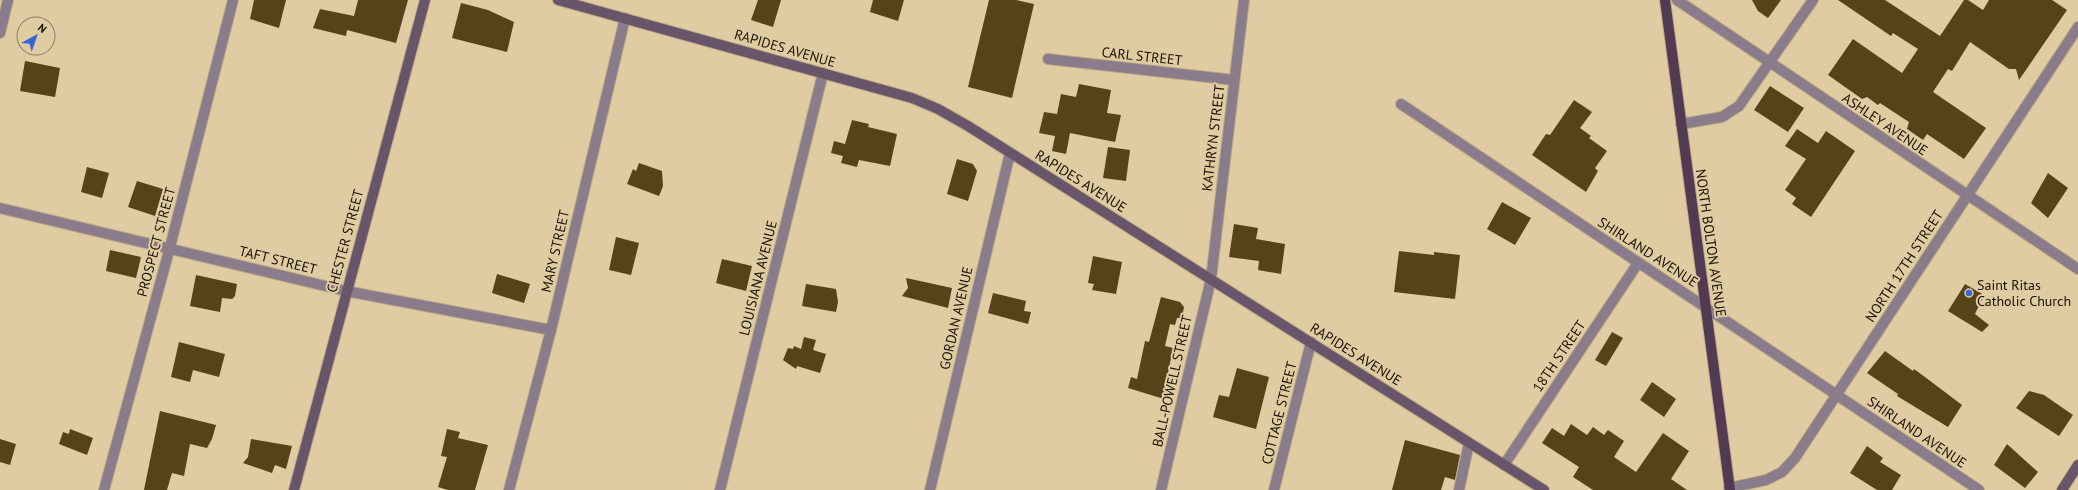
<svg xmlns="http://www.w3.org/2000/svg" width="2078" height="490" font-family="'PT Sans',sans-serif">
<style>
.building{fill:#55431a}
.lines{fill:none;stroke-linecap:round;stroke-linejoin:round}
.street-casing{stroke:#bcaa85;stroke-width:12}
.secondary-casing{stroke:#bcaa85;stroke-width:12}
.primary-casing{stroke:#bcaa85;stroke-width:12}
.street{stroke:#8a7c8a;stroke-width:10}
.secondary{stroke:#69556a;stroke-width:10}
.primary{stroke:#513a52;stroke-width:10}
.poi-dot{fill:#3a65d5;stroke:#e0cca2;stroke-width:1.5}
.labels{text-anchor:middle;stroke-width:4;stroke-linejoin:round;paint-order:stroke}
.street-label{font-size:14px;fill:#181103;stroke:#e0cca2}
.poi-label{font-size:14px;fill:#181103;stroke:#e0cca2;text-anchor:start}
</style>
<rect width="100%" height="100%" fill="#e0cca2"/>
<g class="building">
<path d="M254,0H286L279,28L250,19Z"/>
<path d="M358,0H408L396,43L347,30L346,36L313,28L320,9L354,16Z"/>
<path d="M758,0H781L773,27L751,20Z"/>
<path d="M873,0H904L898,21L870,12Z"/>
<path d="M989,0H1016L1034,4L1012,98L968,87Z"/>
<path d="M1752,0H1781L1768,18L1758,11Z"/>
<path d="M1838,0H1885L1940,36L1964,0H1968L1983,10L1989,0H2052L2067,10L2019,80L2016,69H2009L1970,42L1952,71L1948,69L1933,92L1986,128L1964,159L1927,134L1923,140L1907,129L1909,122L1880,103L1878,105L1867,97L1862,99L1828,75L1853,39L1902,73L1918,49L1893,33L1891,36Z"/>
<path d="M461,3L488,10L514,22L507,52L452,38Z"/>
<path d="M25,61L60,68L55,97L20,91Z"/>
<path d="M1079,84L1111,90L1107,113L1121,115L1115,142L1070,133L1066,154L1052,151L1055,136L1039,133L1044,112L1057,114L1061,94L1076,97Z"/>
<path d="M1770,86L1804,108L1788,132L1754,110Z"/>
<path d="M1574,100L1592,112L1580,128L1591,136L1589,138L1607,151L1595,168L1598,171L1586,192L1532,155L1546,134L1550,135Z"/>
<path d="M852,120L869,124L868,127L897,134L890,166L859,160L857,167L841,163L843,156L831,153L834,141L845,144Z"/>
<path d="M1797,129L1818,143L1826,131L1855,151L1811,217L1792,204L1796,198L1785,190L1806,159L1785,146Z"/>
<path d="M1108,147L1130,150L1126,181L1103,178Z"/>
<path d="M957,159L973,164L977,171L968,201L947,194Z"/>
<path d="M639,163L662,171L663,186L659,196L627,184L633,169L636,171Z"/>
<path d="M87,167L109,173L102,198L81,192Z"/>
<path d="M2048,173L2068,188L2048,218L2031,203Z"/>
<path d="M137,181L163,189L155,216L128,207Z"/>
<path d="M1502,202L1531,218L1515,245L1487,229Z"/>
<path d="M1234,224L1258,228L1256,239L1285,244L1281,274L1258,270L1259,261L1229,257Z"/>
<path d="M616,237L639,243L631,275L609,270Z"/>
<path d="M110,250L141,257L136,278L106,271Z"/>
<path d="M1399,251L1434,255V252L1460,255L1455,299L1394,292Z"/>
<path d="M1093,256L1122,262L1116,294L1092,290L1094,284L1088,283Z"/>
<path d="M722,259L752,266L746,291L716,283Z"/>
<path d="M497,274L530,284L524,303L492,293Z"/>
<path d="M196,275L237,284L235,296L232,299L222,298L220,312L190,306Z"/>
<path d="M906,278L952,288L948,308L902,296L908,288Z"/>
<path d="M806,284L836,289L838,302L836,312L802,306Z"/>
<path d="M1965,284L1984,295L1975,314L1989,325L1982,332L1948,311Z"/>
<path d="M993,293L1026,301L1024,311L1031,312L1028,324L988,313Z"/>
<path d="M1161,297L1180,302L1184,307L1182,318H1177L1175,325L1170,324L1165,346L1173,348L1168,373L1171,374L1164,399L1128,388L1131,377L1137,379L1145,341L1149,342Z"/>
<path d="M1612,332L1623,338L1606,366L1595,360Z"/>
<path d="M804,337L816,340L813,350L826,354L820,373L797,366L796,369L783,360L788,348L793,349L794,346L801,349Z"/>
<path d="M179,342L225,354L219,377L193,370L190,382L171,377Z"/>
<path d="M1885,351L1913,371L1914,369L1929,380L1962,405L1948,427L1897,396L1898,394L1867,373Z"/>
<path d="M1237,368L1269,377L1256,429L1213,417L1219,395L1229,397Z"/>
<path d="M1652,382L1676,399L1664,417L1640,400Z"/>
<path d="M2029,391L2044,395L2073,415L2059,436L2016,408Z"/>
<path d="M160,411L216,425L212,439L207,448L190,444L184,476L172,473L167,490H144Z"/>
<path d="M1571,424L1587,435L1593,427L1604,435L1608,430L1624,441L1614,457L1636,472L1663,433L1689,451L1671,479L1687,490H1593L1573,477L1579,467L1542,443L1552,428L1564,436Z"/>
<path d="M70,429L93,438L87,455L59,444L63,432L69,434Z"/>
<path d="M447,429L460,432L458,438L488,445L475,490H448L438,487L447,457L441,456Z"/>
<path d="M0,439L16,444L10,465L0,462Z"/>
<path d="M251,439L292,446L286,469L275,465L272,473L243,463L248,457Z"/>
<path d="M1405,440L1460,455L1455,480L1445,477L1441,490H1392Z"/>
<path d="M2007,444L2038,472L2025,488L1994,465Z"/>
<path d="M1867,446L1883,458L1880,462L1901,475L1892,490H1877L1850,473Z"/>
</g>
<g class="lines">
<g class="street-casing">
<g id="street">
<path d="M1677,0L2078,269"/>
<path d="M0,33L8,0"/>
<path d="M1048,59L1234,80"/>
<path d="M1401,104L1979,490"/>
<path d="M1681,124L1722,117L1739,106L1813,0"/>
<path d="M0,208L346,291L551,330"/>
<path d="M1504,465L1638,263"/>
<path d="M1729,488L1766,480L1782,472L1795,458L2078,27"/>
<path d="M104,490L170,247L233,0"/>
<path d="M509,490L551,330L625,18"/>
<path d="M720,490L823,73"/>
<path d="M930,490L1010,153"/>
<path d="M1161,490L1211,279L1244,0"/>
<path d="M1274,490L1311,342"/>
<path d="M1459,490L1469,443"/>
</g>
</g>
<g class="secondary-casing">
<g id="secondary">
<path d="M558,0L912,98L938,109L968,126L1544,490"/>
<path d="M294,490L425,0"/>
<path d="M2062,490L2078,465"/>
</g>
</g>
<g class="primary-casing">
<path id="primary" d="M1665,0L1730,490"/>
</g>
<use href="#street" class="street"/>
<use href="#secondary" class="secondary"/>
<use href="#primary" class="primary"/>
</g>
<circle class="poi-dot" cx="1969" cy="293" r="4"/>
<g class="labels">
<g class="street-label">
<text transform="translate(785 48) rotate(16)" y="5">RAPIDES AVENUE</text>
<text transform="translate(1142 56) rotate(6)" y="5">CARL STREET</text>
<text transform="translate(1885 124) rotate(34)" y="5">ASHLEY AVENUE</text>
<text transform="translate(1213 138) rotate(-83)" y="5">KATHRYN STREET</text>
<text transform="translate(1081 181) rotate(32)" y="5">RAPIDES AVENUE</text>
<text transform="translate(345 241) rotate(-75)" y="5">CHESTER STREET</text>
<text transform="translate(156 242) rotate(-75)" y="5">PROSPECT STREET</text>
<text transform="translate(1711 243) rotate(82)" y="5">NORTH BOLTON AVENUE</text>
<text transform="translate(555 251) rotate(-77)" y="5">MARY STREET</text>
<text transform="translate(1648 252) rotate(33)" y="5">SHIRLAND AVENUE</text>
<text transform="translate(278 260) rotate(14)" y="5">TAFT STREET</text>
<text transform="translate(1904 266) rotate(-57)" y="5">NORTH 17TH STREET</text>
<text transform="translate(758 278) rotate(-76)" y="5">LOUISIANA AVENUE</text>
<text transform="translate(956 318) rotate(-77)" y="5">GORDAN AVENUE</text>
<text transform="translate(1356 354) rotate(32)" y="5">RAPIDES AVENUE</text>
<text transform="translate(1559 356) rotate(-56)" y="5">18TH STREET</text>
<text transform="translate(1172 381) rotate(-77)" y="5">BALL-POWELL STREET</text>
<text transform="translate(1279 413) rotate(-76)" y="5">COTTAGE STREET</text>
<text transform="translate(1917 432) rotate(34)" y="5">SHIRLAND AVENUE</text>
</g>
<g class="poi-label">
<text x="1977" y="290">Saint Ritas<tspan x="1977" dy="16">Catholic Church</tspan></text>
</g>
</g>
<g transform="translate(36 36) rotate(40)"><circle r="19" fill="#e0cca2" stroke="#908162"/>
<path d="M0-3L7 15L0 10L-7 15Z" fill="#3a65d5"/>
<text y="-6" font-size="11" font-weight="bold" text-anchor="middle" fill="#181103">N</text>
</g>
</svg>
